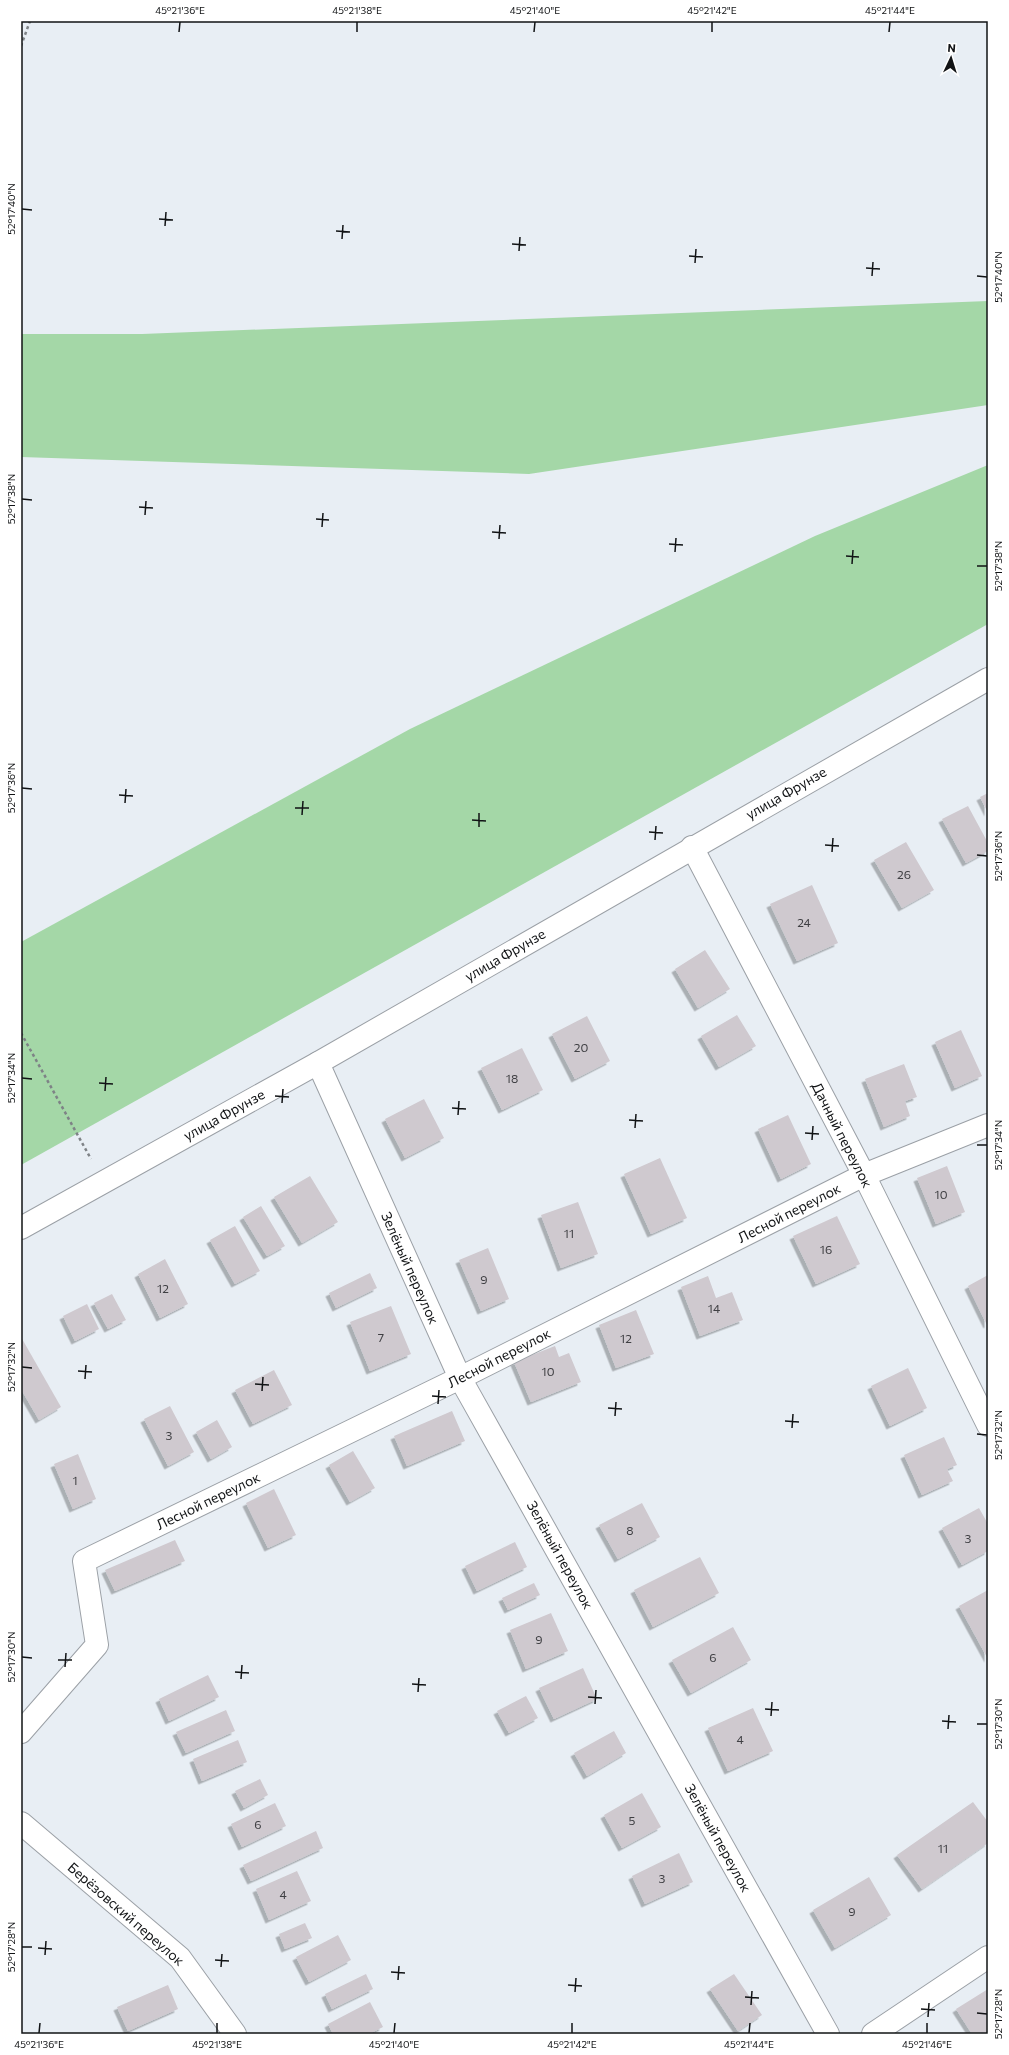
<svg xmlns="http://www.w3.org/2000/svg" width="1009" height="2055" font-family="Commissioner,sans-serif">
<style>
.green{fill:#a4d7a7}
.building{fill:#cfc9cf;filter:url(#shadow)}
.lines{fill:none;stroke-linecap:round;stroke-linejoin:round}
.minor-casing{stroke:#9ba0a6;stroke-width:24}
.tertiary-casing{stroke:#9ba0a6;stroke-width:24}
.path{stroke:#7e8286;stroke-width:2.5;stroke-dasharray:3 3;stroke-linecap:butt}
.minor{stroke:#fff;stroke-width:22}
.tertiary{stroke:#fff;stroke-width:22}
.ticks{fill:none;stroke:#111315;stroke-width:1.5}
.labels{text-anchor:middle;stroke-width:3;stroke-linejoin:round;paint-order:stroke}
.number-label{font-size:12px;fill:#404044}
.street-label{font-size:14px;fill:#111315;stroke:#fff}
.neatline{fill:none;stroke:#111315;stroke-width:1.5}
.ticks-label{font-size:10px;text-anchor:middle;fill:#111315}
</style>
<defs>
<filter id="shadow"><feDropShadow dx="-3.5" dy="3.5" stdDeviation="0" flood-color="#0004"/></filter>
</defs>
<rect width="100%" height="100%" fill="#e8eef4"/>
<g class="green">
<path d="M988,301V405L529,474L21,457V334H142Z"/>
<path d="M988,465V624L21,1165V942L410,729L815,536Z"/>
</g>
<g class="building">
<path d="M988,793V813L980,797Z"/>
<path d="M968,806L988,843V851L966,863L942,819Z"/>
<path d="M906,842L934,890L902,908L874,860Z"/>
<path d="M812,885L838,943L797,961L770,904Z"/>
<path d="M705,950L730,989L698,1008L675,969Z"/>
<path d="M737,1015L756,1046L719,1067L701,1036Z"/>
<path d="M587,1016L610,1061L575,1079L552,1034Z"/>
<path d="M961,1030L982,1076L955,1088L935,1042Z"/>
<path d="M522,1048L543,1090L502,1110L481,1068Z"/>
<path d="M904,1064L917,1097L905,1101L910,1116L884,1127L865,1079Z"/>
<path d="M424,1099L444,1138L405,1158L385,1119Z"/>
<path d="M788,1115L811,1164L781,1179L758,1129Z"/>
<path d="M660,1158L687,1218L651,1234L624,1174Z"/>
<path d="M947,1166L965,1212L936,1224L917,1178Z"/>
<path d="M310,1176L338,1222L302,1243L274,1197Z"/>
<path d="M578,1202L598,1254L561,1268L541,1215Z"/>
<path d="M261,1206L285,1246L267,1256L243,1217Z"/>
<path d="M837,1216L860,1264L816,1284L793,1236Z"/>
<path d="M235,1226L260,1271L235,1284L210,1240Z"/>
<path d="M488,1248L509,1299L481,1311L459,1260Z"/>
<path d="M165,1259L188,1304L160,1318L138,1274Z"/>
<path d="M370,1273L377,1288L336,1308L329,1293Z"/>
<path d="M988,1275V1324L987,1325L968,1286Z"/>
<path d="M708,1276L716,1298L732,1292L743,1320L700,1336L681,1287Z"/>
<path d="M112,1294L126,1320L108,1329L94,1303Z"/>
<path d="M87,1304L99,1329L75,1341L63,1316Z"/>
<path d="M391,1306L411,1354L370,1371L350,1322Z"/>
<path d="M636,1310L654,1354L616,1368L599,1325Z"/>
<path d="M21,1337L61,1407L39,1420L21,1389Z"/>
<path d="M555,1346L559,1357L569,1353L581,1382L531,1402L514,1362Z"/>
<path d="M908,1368L927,1408L890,1426L871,1386Z"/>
<path d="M274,1370L292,1405L253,1424L235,1390Z"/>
<path d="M170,1406L194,1452L168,1466L144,1419Z"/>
<path d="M452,1411L465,1441L407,1466L394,1436Z"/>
<path d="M217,1420L232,1447L211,1459L196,1432Z"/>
<path d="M944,1437L957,1465L947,1469L953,1481L922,1495L904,1455Z"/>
<path d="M353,1451L375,1488L350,1502L329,1465Z"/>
<path d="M78,1454L96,1499L73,1509L54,1464Z"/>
<path d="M274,1489L296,1535L268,1548L246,1503Z"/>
<path d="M642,1503L660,1537L618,1559L599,1525Z"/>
<path d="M979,1508L988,1524V1551L962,1565L942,1528Z"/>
<path d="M175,1540L185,1561L115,1591L105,1570Z"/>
<path d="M515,1542L527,1567L477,1591L465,1566Z"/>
<path d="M700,1557L719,1593L653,1627L634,1590Z"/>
<path d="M534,1583L540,1595L508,1610L502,1598Z"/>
<path d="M988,1590V1659L959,1606Z"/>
<path d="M551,1613L568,1651L526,1669L510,1630Z"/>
<path d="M733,1627L751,1660L691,1693L672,1660Z"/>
<path d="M583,1668L597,1699L554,1719L539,1688Z"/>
<path d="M208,1675L219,1697L169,1721L159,1699Z"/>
<path d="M526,1696L538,1718L509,1733L497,1711Z"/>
<path d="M753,1708L773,1751L728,1771L708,1728Z"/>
<path d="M226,1710L235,1731L186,1753L176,1732Z"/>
<path d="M614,1731L626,1753L587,1776L574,1753Z"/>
<path d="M238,1740L247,1762L202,1781L193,1759Z"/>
<path d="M260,1779L268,1795L244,1808L235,1791Z"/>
<path d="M642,1793L661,1827L622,1848L604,1815Z"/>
<path d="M973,1802L988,1822V1843L922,1889L897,1855Z"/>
<path d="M275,1803L286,1826L242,1847L231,1824Z"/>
<path d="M316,1831L323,1848L251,1881L243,1865Z"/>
<path d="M679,1853L693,1882L645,1904L632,1876Z"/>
<path d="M297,1871L311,1901L269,1920L256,1889Z"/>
<path d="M869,1877L891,1915L835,1948L813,1910Z"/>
<path d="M305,1923L312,1938L285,1949L279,1934Z"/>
<path d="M338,1935L351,1960L309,1982L296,1957Z"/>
<path d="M366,1974L373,1989L332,2009L325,1994Z"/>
<path d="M734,1974L762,2015L738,2031L710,1989Z"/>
<path d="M168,1985L178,2009L128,2031L117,2007Z"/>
<path d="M988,1989V2034H972L956,2009Z"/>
<path d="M370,2002L383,2027L369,2034H333L328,2024Z"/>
</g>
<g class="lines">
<g class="minor-casing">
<g id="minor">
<path d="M692,847L864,1175L988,1425"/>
<path d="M318,1063L460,1378L828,2034"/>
<path d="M21,1732L97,1645L84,1561L460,1378L864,1175L988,1125"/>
<path d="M21,1823L180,1958L235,2034"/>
<path d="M873,2034L988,1957"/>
</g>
</g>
<g class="tertiary-casing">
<path id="tertiary" d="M21,1228L318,1063L988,679"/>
</g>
<g class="path">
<path d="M21,46L30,21"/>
<path d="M21,1033L91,1159"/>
</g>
<use href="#minor" class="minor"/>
<use href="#tertiary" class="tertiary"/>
</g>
<path class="ticks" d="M179,32L180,22M357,32V22M534,32L535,22M712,32V22M889,32L890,22M22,209L32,210M159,219L173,220M165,226L166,212M336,231L350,232M342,239L343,225M512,244L526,245M519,251L520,237M689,256L703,257M695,263L696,249M866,268L880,269M872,276L873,262M977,276L987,277M22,499L32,500M139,507L153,508M145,515L146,501M316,519L329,520M322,527L323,513M492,532L506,533M499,539L500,525M669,544L683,545M675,552L676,538M846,556L859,557M852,564L853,550M977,566H987M22,788L32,789M119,795L133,796M125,803L126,789M295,808H309M302,815L303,801M472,820L486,821M479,827V813M649,832L663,833M655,840L656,826M825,845L839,846M832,852L833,838M977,855L987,856M22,1078L32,1079M99,1083L113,1084M105,1091L106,1077M275,1096L289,1097M282,1103L283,1089M452,1108L466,1109M458,1115L459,1101M629,1120L643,1121M635,1128L636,1114M805,1133L819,1134M812,1140L813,1126M977,1145H987M22,1367L32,1368M78,1371L92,1372M85,1379L86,1365M255,1384L269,1385M262,1391L263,1377M432,1396L446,1397M438,1404L439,1390M608,1408L622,1409M615,1416L616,1402M785,1421L799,1422M792,1428L793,1414M977,1434L987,1435M22,1657L32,1658M58,1660H72M65,1667L66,1653M235,1672L249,1673M241,1679L242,1665M412,1684L426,1685M418,1692L419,1678M588,1697L602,1698M595,1704L596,1690M765,1709L779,1710M771,1716L772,1702M942,1721L956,1722M977,1724H987M948,1729L949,1715M22,1947H32M38,1948L52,1949M45,1955L46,1941M215,1960L229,1961M221,1967L222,1954M391,1972L405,1973M398,1980L399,1966M568,1985L582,1986M575,1992L576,1978M745,1997L759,1998M751,2005L752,1991M921,2009L935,2010M977,2013L987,2014M928,2017L929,2003M39,2033L40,2023M217,2033V2023M394,2033L395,2023M572,2033V2023M749,2033L750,2023M927,2033V2023"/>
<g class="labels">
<g class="number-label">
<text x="904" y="879">26</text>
<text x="804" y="927">24</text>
<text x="581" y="1052">20</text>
<text x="512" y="1083">18</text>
<text x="941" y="1199">10</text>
<text x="569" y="1238">11</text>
<text x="826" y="1254">16</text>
<text x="484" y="1284">9</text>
<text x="163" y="1293">12</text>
<text x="714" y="1313">14</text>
<text x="381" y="1342">7</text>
<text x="626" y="1343">12</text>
<text x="548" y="1376">10</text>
<text x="169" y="1440">3</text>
<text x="75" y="1485">1</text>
<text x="630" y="1535">8</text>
<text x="968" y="1543">3</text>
<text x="539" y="1644">9</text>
<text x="713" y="1662">6</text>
<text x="740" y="1744">4</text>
<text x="632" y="1825">5</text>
<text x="258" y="1829">6</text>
<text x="943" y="1853">11</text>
<text x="662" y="1883">3</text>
<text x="283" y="1899">4</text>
<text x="852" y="1916">9</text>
</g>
<g class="street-label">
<text transform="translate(786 793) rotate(-30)" y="5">улица Фрунзе</text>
<text transform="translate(505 955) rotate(-30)" y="5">улица Фрунзе</text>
<text transform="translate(224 1115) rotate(-29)" y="5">улица Фрунзе</text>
<text transform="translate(842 1135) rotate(63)" y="5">Дачный переулок</text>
<text transform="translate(789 1213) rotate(-27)" y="5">Лесной переулок</text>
<text transform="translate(410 1268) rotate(66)" y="5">Зелёный переулок</text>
<text transform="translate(499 1358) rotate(-27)" y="5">Лесной переулок</text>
<text transform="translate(208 1501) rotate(-26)" y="5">Лесной переулок</text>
<text transform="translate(560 1555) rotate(61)" y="5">Зелёный переулок</text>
<text transform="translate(718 1838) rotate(61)" y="5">Зелёный переулок</text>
<text transform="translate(126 1914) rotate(41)" y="5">Берёзовский переулок</text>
</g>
</g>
<rect width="1009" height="2055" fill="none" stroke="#ffffff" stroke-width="44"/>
<g transform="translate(951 58) rotate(4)" stroke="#ffffff" stroke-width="3" paint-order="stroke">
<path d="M0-3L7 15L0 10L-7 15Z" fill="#111315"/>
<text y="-6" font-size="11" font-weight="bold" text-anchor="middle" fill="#111315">N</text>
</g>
<rect x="22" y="22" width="965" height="2011" class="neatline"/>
<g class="ticks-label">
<text x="180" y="14">45°21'36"E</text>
<text x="357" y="14">45°21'38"E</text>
<text x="535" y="14">45°21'40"E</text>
<text x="712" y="14">45°21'42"E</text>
<text x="890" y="14">45°21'44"E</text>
<text transform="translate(11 209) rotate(-90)" y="4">52°17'40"N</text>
<text transform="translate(998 277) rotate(-90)" y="4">52°17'40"N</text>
<text transform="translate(11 499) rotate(-90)" y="4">52°17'38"N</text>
<text transform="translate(998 566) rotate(-90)" y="4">52°17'38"N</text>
<text transform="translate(11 788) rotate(-90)" y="4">52°17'36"N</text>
<text transform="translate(998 856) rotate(-90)" y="4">52°17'36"N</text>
<text transform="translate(11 1078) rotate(-90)" y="4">52°17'34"N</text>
<text transform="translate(998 1145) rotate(-90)" y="4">52°17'34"N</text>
<text transform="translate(11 1367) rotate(-90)" y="4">52°17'32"N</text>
<text transform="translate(998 1435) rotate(-90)" y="4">52°17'32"N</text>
<text transform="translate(11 1657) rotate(-90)" y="4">52°17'30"N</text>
<text transform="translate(998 1724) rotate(-90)" y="4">52°17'30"N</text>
<text transform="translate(11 1947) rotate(-90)" y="4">52°17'28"N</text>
<text transform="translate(998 2014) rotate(-90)" y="4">52°17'28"N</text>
<text x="39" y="2048">45°21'36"E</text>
<text x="217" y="2048">45°21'38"E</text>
<text x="394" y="2048">45°21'40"E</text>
<text x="572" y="2048">45°21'42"E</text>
<text x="749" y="2048">45°21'44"E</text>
<text x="927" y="2048">45°21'46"E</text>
</g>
</svg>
